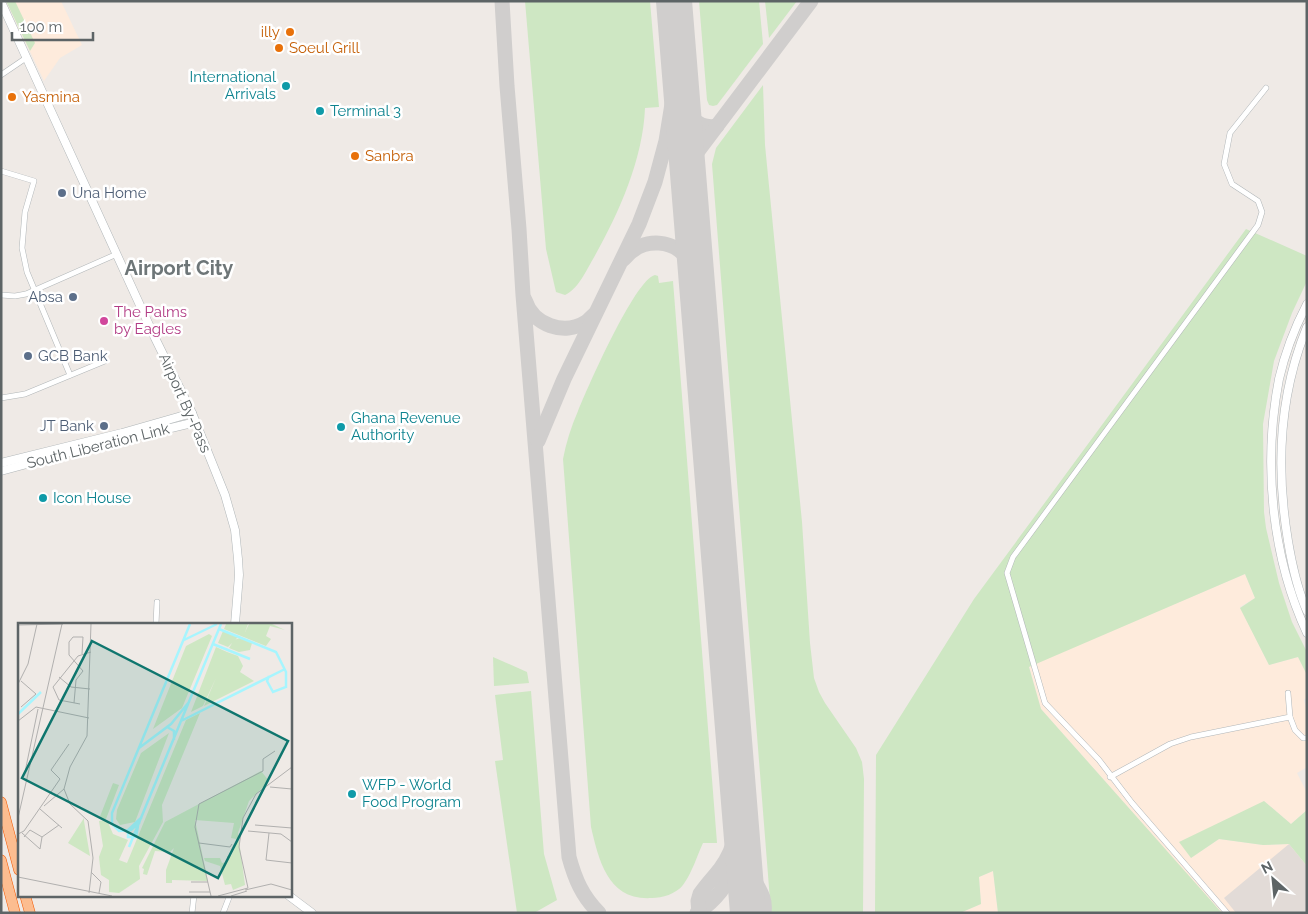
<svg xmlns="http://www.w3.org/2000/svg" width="1308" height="914" font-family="Raleway,sans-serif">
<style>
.commercial{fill:#feebdc}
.education{fill:#e2dbd7}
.green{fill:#cee7c3}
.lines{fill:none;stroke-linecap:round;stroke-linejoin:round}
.taxiway{stroke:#d0cecd;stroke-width:15}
.runway{stroke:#d0cecd;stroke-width:36}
.street-casing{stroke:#b1b6b8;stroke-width:6}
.secondary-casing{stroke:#b0b6b8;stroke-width:9}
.highway-casing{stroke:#f35802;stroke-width:11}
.street{stroke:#fff;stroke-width:5}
.secondary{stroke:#fff;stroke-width:8}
.highway{stroke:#fcbd90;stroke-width:10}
.food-dot{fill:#e8710a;stroke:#fff;stroke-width:2}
.culture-dot{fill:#0f9aa8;stroke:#fff;stroke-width:2}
.service-dot{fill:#5c6f8a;stroke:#fff;stroke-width:2}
.hotel-dot{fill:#d1479c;stroke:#fff;stroke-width:2}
.labels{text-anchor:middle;stroke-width:5;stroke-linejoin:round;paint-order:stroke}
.food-label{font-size:15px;fill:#c56008;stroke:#fff;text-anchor:start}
.culture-label{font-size:15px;fill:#0d838f;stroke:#fff;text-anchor:start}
.service-label{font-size:15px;fill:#4e5e75;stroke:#fff;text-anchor:start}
.hotel-label{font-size:15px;fill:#b23c85;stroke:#fff;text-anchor:start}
.street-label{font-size:15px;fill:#5d6466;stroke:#fff}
.district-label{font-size:20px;font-weight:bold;fill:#6e7678;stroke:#fff}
.inset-river{fill:none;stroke:#a7f5fe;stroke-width:2.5}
.inset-road{fill:none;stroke:#b1b0af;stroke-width:1}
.view{fill:#0f766e;fill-opacity:0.15;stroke:#0f766e;stroke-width:2.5}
.inset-edge{fill:none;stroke:#5d6466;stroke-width:2.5}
</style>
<rect width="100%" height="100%" fill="#efeae6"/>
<g class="commercial">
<path d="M6,1H61L82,45L60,58L44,81Z"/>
<path d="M1245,574L1255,598L1240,607L1269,665L1298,657L1307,675V697L1304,700L1307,712V767L1297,773L1307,793V810L1291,824L1264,801L1191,858L1219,839L1263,845L1289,844L1307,866V913H1222L1041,709L1029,666Z"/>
<path d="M993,871L998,913H960L981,904L979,877Z"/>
</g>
<path class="education" d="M1289,844L1307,866V913H1236L1224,898Z"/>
<g class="green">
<path d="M6,1H15L35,43L30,51Z"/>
<path d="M525,1H650L659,107L645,108C643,160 618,215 593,259C586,271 578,289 565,295L556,292L546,249Z"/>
<path d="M699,1H759L763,44L717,105L713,106L709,105L707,100Z"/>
<path d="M765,1H797L769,38Z"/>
<path d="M763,85L765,145L802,522L810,643L814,678L819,692L825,703L856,748L862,762L864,779L863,913H771L712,164L716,148Z"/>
<path d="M1246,229L1307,256V281L1292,313L1274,361L1263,424L1264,512L1266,528L1279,583L1292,622L1307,652V675L1298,657L1269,665L1240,608L1255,598L1245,574L1029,667L1041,709L1222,913H998L993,871L979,877L981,904L960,913H875L876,755L974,599Z"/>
<path d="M655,275L658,276L659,283L673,281L717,843H703C697,856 692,873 683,885C676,894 662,898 652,898C608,901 599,861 591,827L563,459C566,443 571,427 578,411C587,389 635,279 655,275Z"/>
<path d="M493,657L527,672L529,683L494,686Z"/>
<path d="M531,691L544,854L557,900L534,913H517L495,761L503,760L495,695Z"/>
<path d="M1264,801L1291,824L1307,810V866L1289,844L1263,845L1219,839L1191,858L1179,842Z"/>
</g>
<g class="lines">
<g class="taxiway">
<path d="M502,1L507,86L519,229L523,295L569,857C575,879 582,896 599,913"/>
<path d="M682,98C685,115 699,130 717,126"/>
<path d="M688,179L691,165L698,151L811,1"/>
<path d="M624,259C642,236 677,238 691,264C696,275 696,288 698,299"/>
<path d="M525,300C533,325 564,336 586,322C589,320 592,316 595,314"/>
<path d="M538,441L564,379L639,224L655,182L666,141L679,61"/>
<path d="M743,851C746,860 748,870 753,878C760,891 766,898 764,913"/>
<path d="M697,913C720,898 736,874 739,847"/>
<path d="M699,913L698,901L700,894C706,885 713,878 720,869C737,847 739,822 738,794"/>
</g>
<path class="runway" d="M674,1L748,913"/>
<g class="street-casing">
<g id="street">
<path d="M1,75L26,58"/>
<path d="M1,171L34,181L25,212L22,248L27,272L70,375"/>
<path d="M1,295L15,296L26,294L117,254"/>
<path d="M1,398L25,394L105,361"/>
<path d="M156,624L157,602"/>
<path d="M1290,717L1295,730L1303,738H1307"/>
<path d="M1110,777L1170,744L1191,737L1290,717L1288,693"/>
<path d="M192,913L194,895"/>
<path d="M223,913L230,895"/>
<path d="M1227,913L1132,803L1099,760L1045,703L1007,573L1013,557L1258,225L1262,212L1258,201L1232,184L1224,164L1230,133L1266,88"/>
</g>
</g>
<g class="secondary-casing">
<g id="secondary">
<path d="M1,2L155,338L192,413L225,495L235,530L238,559L239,575L235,624"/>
<path d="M1307,304C1295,327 1285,353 1279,379C1263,462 1271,556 1307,633"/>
<path d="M1307,327C1279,395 1276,469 1288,541C1292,565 1297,589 1307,611"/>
<path d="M1,463L122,433L192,413"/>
<path d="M1,471L75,451L196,422"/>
<path d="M288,895L312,913"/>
</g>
</g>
<g class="highway-casing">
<g id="highway">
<path d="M1,802L19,870"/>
<path d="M1,860L15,913"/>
<path d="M25,895L30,913"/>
</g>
</g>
<use href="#street" class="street"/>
<use href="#secondary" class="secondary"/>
<use href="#highway" class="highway"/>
</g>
<g class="food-dot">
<circle cx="290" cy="32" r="5"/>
<circle cx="279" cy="48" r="5"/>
<circle cx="12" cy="97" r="5"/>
<circle cx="355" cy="156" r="5"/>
</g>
<g class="culture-dot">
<circle cx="286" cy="86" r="5"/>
<circle cx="320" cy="111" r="5"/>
<circle cx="341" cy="427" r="5"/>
<circle cx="43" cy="498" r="5"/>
<circle cx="352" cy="794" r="5"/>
</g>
<g class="service-dot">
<circle cx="62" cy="193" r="5"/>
<circle cx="73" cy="297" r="5"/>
<circle cx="28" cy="356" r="5"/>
<circle cx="104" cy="426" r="5"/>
</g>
<circle class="hotel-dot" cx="104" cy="321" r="5"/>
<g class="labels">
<g class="food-label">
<text x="280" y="37" text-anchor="end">illy</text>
<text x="289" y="53">Soeul Grill</text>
<text x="22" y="102">Yasmina</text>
<text x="365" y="161">Sanbra</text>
</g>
<g class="culture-label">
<text x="276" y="82" text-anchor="end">International<tspan x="276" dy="17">Arrivals</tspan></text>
<text x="330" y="116">Terminal 3</text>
<text x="351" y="423">Ghana Revenue<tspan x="351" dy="17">Authority</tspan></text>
<text x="53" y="503">Icon House</text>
<text x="362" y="790">WFP - World<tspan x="362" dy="17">Food Program</tspan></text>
</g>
<g class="service-label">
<text x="72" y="198">Una Home</text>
<text x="63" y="302" text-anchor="end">Absa</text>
<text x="38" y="361">GCB Bank</text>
<text x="94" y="431" text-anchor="end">JT Bank</text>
</g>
<g class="hotel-label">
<text x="114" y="317">The Palms<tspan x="114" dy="17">by Eagles</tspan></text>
</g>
<g class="street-label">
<text transform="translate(185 403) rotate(66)" y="5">Airport By-Pass</text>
<text transform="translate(98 446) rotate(-14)" y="5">South Liberation Link</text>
</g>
<g class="district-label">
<text x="179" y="275">Airport City</text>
</g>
</g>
<g transform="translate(18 623)">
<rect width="274" height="274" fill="#efeae6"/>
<path d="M208,1H230L227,9L231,1H254L267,7L252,3L248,13L253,16L248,23L206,6ZM205,8L220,14L210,24L200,20ZM191,11L194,13L164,85L135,106L168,23ZM222,15L234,20L232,27L221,29L211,25L216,17ZM198,24L209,29L203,44L185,83L173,89ZM209,29L220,33L225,43L222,49L236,58L186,83ZM182,90L144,182L145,199L121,243L122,256L101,270L91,269V257L83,252L81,234L85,223L81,198L89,197L95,211L110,217L101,237L109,240L168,97ZM151,110L117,199L102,202L98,196L99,187L123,130ZM243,148L251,158L231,178L220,210L227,262L215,267L213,261L207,262L202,243L187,238L186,235H202L204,240L209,239V233H213L218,222V216L213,215L216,200L177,197L190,258L154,257V260H148V247L156,225L152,229L137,228L129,252L125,251L126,246L124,245L147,199ZM95,160L101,162L88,196H81ZM66,195V198L72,233L50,220Z" fill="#cee7c3"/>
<path class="inset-river" d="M201,6L258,29L268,49V64L255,69L249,58L251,53M166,17L199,1M195,21L232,36M0,91L23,69M163,98L267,46M149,104L156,108V117M121,125L153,101L171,79M122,199L113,207L101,208L94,201V190L172,1M120,203L118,214H110V207L124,194M111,224L203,1"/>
<path class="inset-road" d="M0,2L45,1M41,54L53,64L72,66M3,58L18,71L3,84M0,61L10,41L19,1M56,80L58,57L65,48L51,32V19L55,14H65L64,31M62,81L41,77L35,64L60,33L73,29M0,98L18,84L71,95M7,149L20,86M252,164L274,166M26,183L46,166M22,186L44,205M0,195L44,1M237,202L274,205M230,208L263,211L274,219M4,210L22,226L24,214M251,210L248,237L274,240M0,211L6,208L42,156L33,147L51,121M6,214L12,207L24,214M24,214L41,202M181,220L212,224L214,221M73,249L83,259L81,270M0,254L94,273M173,259H190M227,267L253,261L274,267M171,269H192M71,270L75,235L70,198L52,181L46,166L52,144L69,113L73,1M193,273L177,204L181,181L245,148V136L257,128M200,273L230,265L221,224L225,195L238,171L274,144M213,273L229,268"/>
<path class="view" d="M74,18L270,118L200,255L4,155Z"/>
<rect width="274" height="274" class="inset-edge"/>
</g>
<rect width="1308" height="914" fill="none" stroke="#5d6466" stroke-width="5"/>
<g transform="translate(1273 879) rotate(333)" stroke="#ffffff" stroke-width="4" paint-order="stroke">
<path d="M0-4L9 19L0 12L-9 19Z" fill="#5d6466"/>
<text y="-8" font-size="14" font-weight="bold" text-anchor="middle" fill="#5d6466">N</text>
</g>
<path d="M12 32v8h81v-8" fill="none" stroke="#5d6466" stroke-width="2.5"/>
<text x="20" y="32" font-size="15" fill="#5d6466" stroke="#ffffff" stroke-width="4" paint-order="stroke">100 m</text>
</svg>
